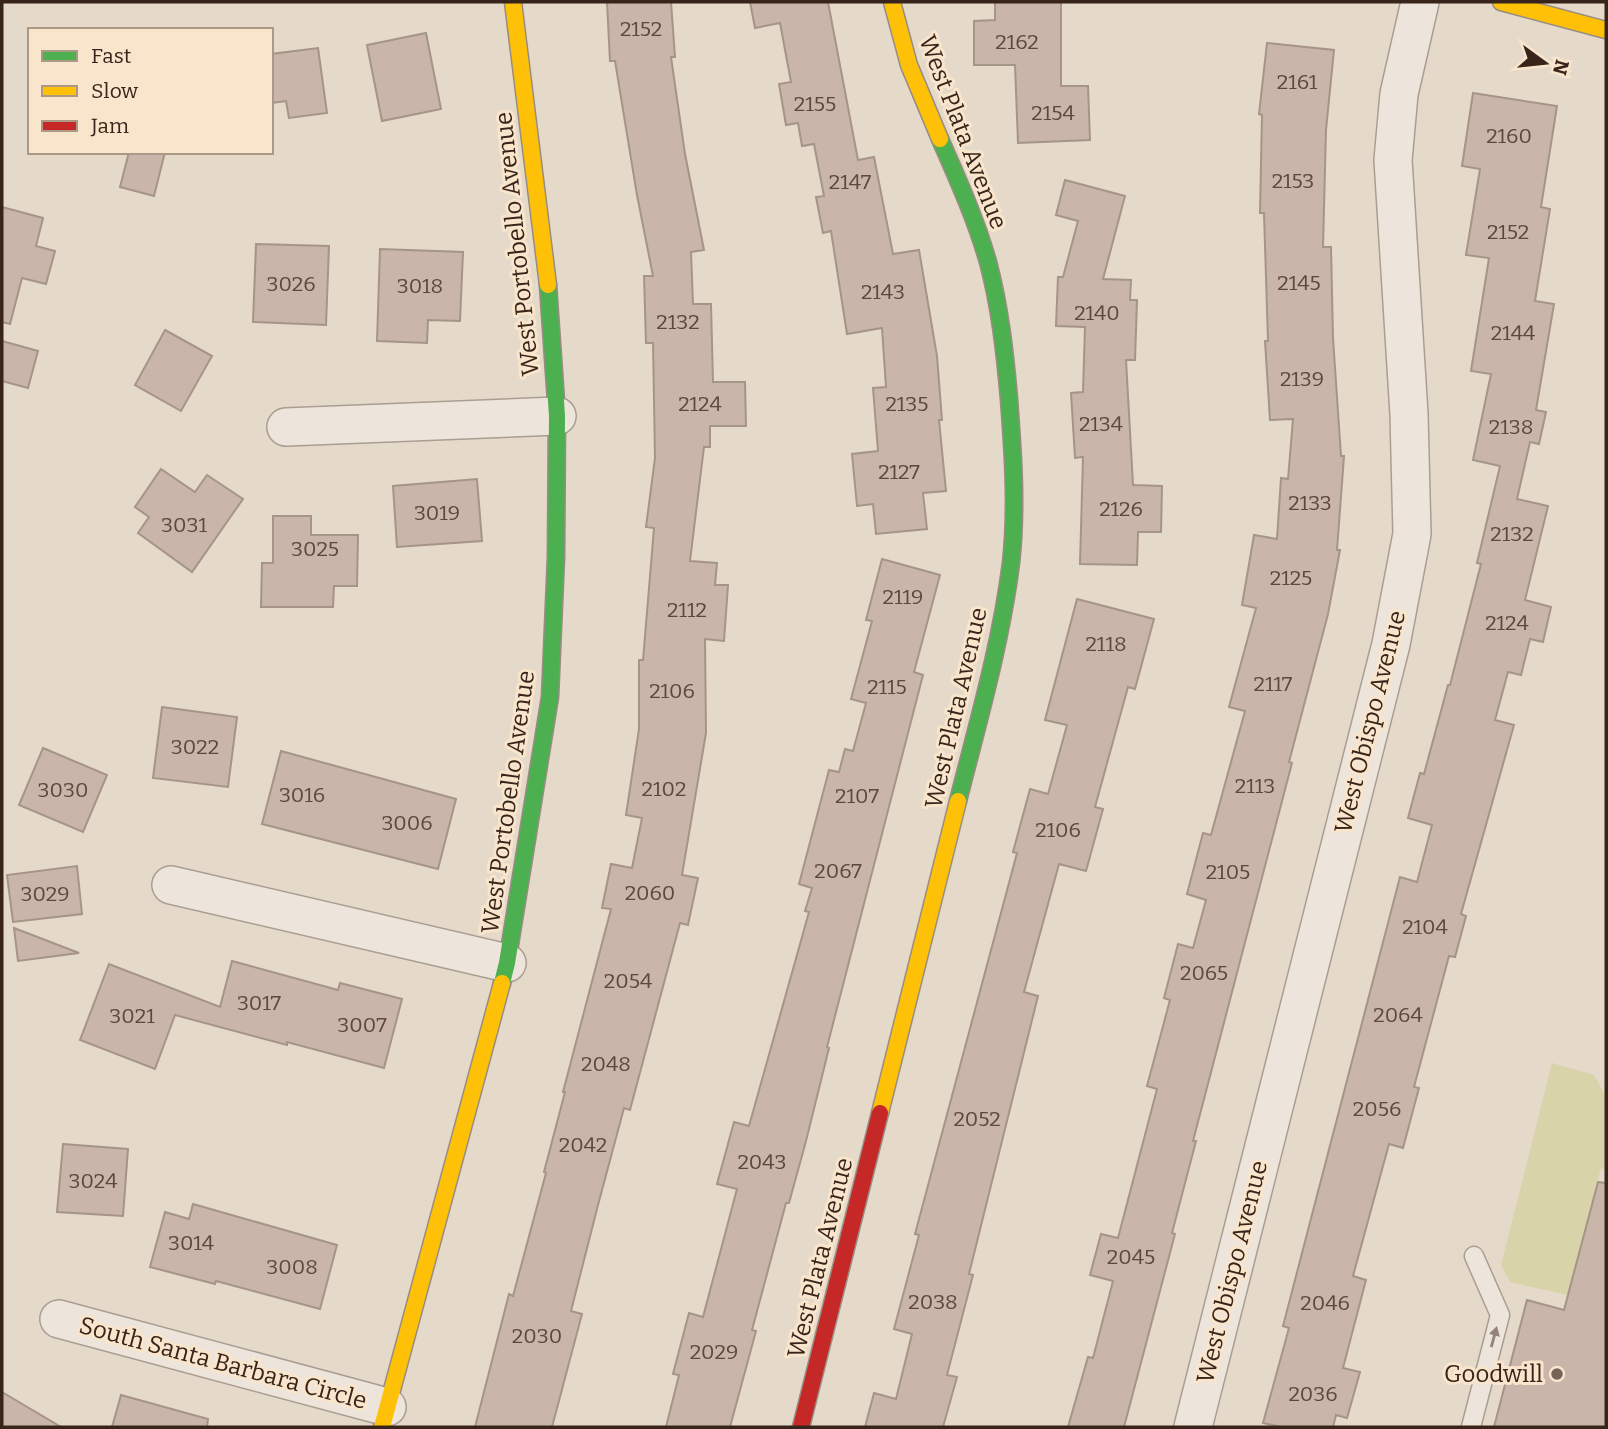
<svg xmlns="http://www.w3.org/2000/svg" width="1608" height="1429" font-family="Bitter,serif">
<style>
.green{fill:#d9d3a9}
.building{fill:#c9b5a9;stroke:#a59488;stroke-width:2}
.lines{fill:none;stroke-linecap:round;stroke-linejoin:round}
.lane-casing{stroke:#aa9e93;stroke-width:21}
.street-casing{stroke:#aa9e93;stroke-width:40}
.fast-casing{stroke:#998d82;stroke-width:19}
.slow-casing{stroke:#998d82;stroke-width:19}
.jam-casing{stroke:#998d82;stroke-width:19}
.lane{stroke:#ede5db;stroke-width:18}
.street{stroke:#ede5db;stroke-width:37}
.fast{stroke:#4caf50;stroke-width:16}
.slow{stroke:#ffc107;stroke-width:16}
.jam{stroke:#c62828;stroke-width:16}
.oneway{fill:#92847a}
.poi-dot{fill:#756357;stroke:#f8e5cc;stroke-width:2.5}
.labels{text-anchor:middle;stroke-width:6;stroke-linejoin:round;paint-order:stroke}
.number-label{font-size:21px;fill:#5c483e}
.street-label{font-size:24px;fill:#38241a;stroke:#f8e5cc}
.poi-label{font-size:24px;fill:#38241a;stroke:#f8e5cc;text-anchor:end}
</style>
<rect width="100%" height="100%" fill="#e5d9c9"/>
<path class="green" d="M1552,1063L1594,1075L1606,1097V1170L1601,1168L1568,1295L1510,1282L1501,1265Z"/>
<g class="building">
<path d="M607,2H671L675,57H671L685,154L704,250L691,252L693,304H711L713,382H745L746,426H710V447H704L690,561L717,563L715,585H728L724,641L705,639L706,733L682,875L698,878L688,925L680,923L630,1110L624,1108L598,1205L571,1311L582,1314L552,1427H475L509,1294L513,1296L546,1173L544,1172L565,1092H563L611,909L602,908L611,864L632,868L642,818L626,815L639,729V660H643L654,528L646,527L655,458L653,343H646L644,276H653L637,195L615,61H610Z"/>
<path d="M750,2H828L858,160L874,157L893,254L919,250L937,356L942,420H939L946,491L923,493L927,529L876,534L873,504L857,506L852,454L878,451L873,388L886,387L882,328L847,334L831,231L823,233L816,197L824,196L814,144L802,146L798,123L786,125L779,84L791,82L780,23L755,28Z"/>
<path d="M995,2H1061V86H1088L1090,140L1018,143L1015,65H974V21L995,20Z"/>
<path d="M426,33L441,109L382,121L367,45Z"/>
<path d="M1267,43L1334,50L1326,130L1323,247H1331L1333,338L1341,456H1344L1337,550H1340L1328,614L1289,762L1292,763L1193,1141H1196L1172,1233L1175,1234L1124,1427H1068L1088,1357L1093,1358L1113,1281L1090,1275L1101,1234L1118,1238L1157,1089L1147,1086L1170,1000L1164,998L1178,944L1193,948L1206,900L1187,894L1203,833L1211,835L1245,711L1229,707L1256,608L1242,605L1254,535L1277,539L1281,478L1288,479L1293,419L1270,420L1265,341H1268L1264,213H1260L1262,115L1259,114Z"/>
<path d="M318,48L327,113L289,118L286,101L271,103V54Z"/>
<path d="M1473,93L1557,106L1541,207L1550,209L1535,301L1554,304L1536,410L1546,412L1539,444L1530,442L1517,499L1548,506L1525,600L1551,607L1543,642L1530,639L1521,675L1508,672L1495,720L1514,725L1461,914L1466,916L1455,957L1449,956L1414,1087L1419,1088L1403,1148L1389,1144L1353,1276L1366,1280L1343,1368L1360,1372L1347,1418L1336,1415L1333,1427H1281L1263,1423L1289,1328L1283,1326L1400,877L1417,882L1432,825L1408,818L1420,773L1424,774L1448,685H1450L1481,564L1477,563L1500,466L1473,460L1491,374L1471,371L1489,258L1466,255L1480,169L1462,166Z"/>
<path d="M129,152H165L154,196L120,187Z"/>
<path d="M1065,180L1125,196L1103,279L1131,280L1130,300H1137L1135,360H1126L1133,485L1162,486L1161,532H1138L1137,565L1080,564L1083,457L1075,458L1071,393L1083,392L1085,327L1056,326L1058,277H1063L1078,221L1056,215Z"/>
<path d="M2,207L43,218L36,246L55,251L46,284L22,278L10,324L2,322Z"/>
<path d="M256,244L329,246L326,325L253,322Z"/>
<path d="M380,249L463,252L460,321L428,320L427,343L377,341Z"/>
<path d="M165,330L212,356L181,411L135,385Z"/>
<path d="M2,341L38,351L28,388L2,381Z"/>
<path d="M161,469L195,492L207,475L243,499L192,572L138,533L149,517L135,507Z"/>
<path d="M477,479L482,541L397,547L393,486Z"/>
<path d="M273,516H311V535H358L357,586H334L333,607H261L262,563H273Z"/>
<path d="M882,559L940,575L914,672L923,675L827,1047L829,1048L806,1141L789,1203H786L752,1330L756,1331L730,1427H666L679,1375L673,1374L689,1313L703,1317L737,1189L717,1184L734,1122L749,1126L809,912L805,911L812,888L799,884L829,770L839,772L845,749L853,751L866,703L851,699L872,621L866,620Z"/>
<path d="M1077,599L1154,619L1135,689L1128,687L1095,807L1103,809L1086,871L1059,864L1024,992L1038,996L969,1274L973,1275L947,1375L957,1377L943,1427H865L874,1393L896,1399L912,1334L894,1329L919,1235L915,1234L1017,853L1013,852L1030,789L1048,794L1067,725L1045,720Z"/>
<path d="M162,707L237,717L228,787L153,778Z"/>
<path d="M43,748L107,775L83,832L19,805Z"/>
<path d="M281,751L456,799L438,869L262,824Z"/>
<path d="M77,866L82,914L13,922L7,875Z"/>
<path d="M14,928L79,953L18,961Z"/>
<path d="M232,961L338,990L340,983L402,999L384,1068L287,1042V1045L175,1015L155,1069L80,1040L109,964L220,1007Z"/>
<path d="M63,1144L128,1149L123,1216L57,1212Z"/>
<path d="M1598,1182L1606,1183V1427H1494L1527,1300L1564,1310Z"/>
<path d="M193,1204L337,1245L320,1309L216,1281L215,1284L150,1267L165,1212L189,1219Z"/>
<path d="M2,1392L61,1427H2Z"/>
<path d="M121,1395L208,1419L207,1427H112Z"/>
</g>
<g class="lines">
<g class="lane-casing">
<path id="lane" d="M1471,1427L1500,1315L1474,1256"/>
</g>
<g class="street-casing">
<g id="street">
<path d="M286,427L557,416"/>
<path d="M171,885L507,963"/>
<path d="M59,1319L387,1407"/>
<path d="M1193,1427L1391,644L1412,534L1409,414L1393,160L1399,94L1420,2"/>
</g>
</g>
<g class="fast-casing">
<g id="fast">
<path d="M940,139C958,180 976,220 988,262C1000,307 1005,353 1009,399C1013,453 1017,508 1011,563C1001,643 978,722 958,801"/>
<path d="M502,983L507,963L550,697L556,557L557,416L548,285"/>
</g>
</g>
<g class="slow-casing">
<g id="slow">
<path d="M513,2L548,285"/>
<path d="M892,2L909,65L940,139"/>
<path d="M1501,2L1606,30"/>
<path d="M880,1113L958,801"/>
<path d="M382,1427L502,983"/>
</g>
</g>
<g class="jam-casing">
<path id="jam" d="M801,1427L880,1113"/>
</g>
<use href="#lane" class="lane"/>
<use href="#street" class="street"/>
<use href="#fast" class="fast"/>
<use href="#slow" class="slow"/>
<use href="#jam" class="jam"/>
</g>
<defs><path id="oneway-solid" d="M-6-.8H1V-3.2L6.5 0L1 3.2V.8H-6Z" transform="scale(1.75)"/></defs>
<use class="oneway" href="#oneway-solid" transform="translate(1494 1337) rotate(-75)"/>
<circle class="poi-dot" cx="1557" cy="1374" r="7"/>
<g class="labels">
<g class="number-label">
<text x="641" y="36">2152</text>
<text x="1017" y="49">2162</text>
<text x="1297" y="89">2161</text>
<text x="815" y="111">2155</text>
<text x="1053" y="120">2154</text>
<text x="1509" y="143">2160</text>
<text x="1293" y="188">2153</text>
<text x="850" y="189">2147</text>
<text x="1508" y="239">2152</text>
<text x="1299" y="290">2145</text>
<text x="291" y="291">3026</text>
<text x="420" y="293">3018</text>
<text x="883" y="299">2143</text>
<text x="1097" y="320">2140</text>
<text x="678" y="329">2132</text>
<text x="1513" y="340">2144</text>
<text x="1302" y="386">2139</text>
<text x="700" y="411">2124</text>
<text x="907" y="411">2135</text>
<text x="1101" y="431">2134</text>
<text x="1511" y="434">2138</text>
<text x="899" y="479">2127</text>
<text x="1310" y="510">2133</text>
<text x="1121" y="516">2126</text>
<text x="437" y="520">3019</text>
<text x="184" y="532">3031</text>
<text x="1512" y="541">2132</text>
<text x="315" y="556">3025</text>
<text x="1291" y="585">2125</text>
<text x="903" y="604">2119</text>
<text x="687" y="617">2112</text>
<text x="1507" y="630">2124</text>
<text x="1106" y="651">2118</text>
<text x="1273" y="691">2117</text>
<text x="887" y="694">2115</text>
<text x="672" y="698">2106</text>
<text x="195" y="754">3022</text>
<text x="1255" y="793">2113</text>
<text x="664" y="796">2102</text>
<text x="63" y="797">3030</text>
<text x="302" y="802">3016</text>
<text x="857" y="803">2107</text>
<text x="407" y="830">3006</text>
<text x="1058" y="837">2106</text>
<text x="838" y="878">2067</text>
<text x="1228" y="879">2105</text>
<text x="650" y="900">2060</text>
<text x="45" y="901">3029</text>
<text x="1425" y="934">2104</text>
<text x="1204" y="980">2065</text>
<text x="628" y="988">2054</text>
<text x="259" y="1010">3017</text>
<text x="1398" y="1022">2064</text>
<text x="132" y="1023">3021</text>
<text x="362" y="1032">3007</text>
<text x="606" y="1071">2048</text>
<text x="1377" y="1116">2056</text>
<text x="977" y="1126">2052</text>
<text x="583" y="1152">2042</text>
<text x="762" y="1169">2043</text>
<text x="93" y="1188">3024</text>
<text x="191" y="1250">3014</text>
<text x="1131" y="1264">2045</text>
<text x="292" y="1274">3008</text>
<text x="933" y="1309">2038</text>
<text x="1325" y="1310">2046</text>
<text x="537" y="1343">2030</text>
<text x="714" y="1359">2029</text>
<text x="1313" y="1401">2036</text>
</g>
<g class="street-label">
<text transform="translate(963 132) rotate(69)" y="8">West Plata Avenue</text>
<text transform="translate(517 244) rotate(-96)" y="8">West Portobello Avenue</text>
<text transform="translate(956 708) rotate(-77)" y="8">West Plata Avenue</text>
<text transform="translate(1370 722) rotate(-76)" y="8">West Obispo Avenue</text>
<text transform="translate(508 802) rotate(-82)" y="8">West Portobello Avenue</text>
<text transform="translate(820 1258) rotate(-76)" y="8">West Plata Avenue</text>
<text transform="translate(1232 1272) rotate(-76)" y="8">West Obispo Avenue</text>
<text transform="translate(223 1363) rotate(15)" y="8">South Santa Barbara Circle</text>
</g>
<g class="poi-label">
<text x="1543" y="1382">Goodwill</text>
</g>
</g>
<rect width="1608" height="1429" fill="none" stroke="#38241a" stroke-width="7"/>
<rect x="28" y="28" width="245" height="126" fill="#f8e5cc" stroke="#ab9885" stroke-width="2"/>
<rect x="42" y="51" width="35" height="10" fill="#4caf50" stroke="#ab9885" stroke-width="2"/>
<text x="91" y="63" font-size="21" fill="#38241a">Fast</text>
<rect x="42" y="86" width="35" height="10" fill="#ffc107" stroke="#ab9885" stroke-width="2"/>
<text x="91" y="98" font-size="21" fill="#38241a">Slow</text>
<rect x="42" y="121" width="35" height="10" fill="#c62828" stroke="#ab9885" stroke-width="2"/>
<text x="91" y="133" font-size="21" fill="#38241a">Jam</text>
<g transform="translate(1545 63) rotate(105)" stroke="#f8e5cc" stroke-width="5" paint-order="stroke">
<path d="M0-5L12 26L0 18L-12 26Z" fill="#38241a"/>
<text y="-10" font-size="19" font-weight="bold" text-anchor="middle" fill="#38241a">N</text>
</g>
</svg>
